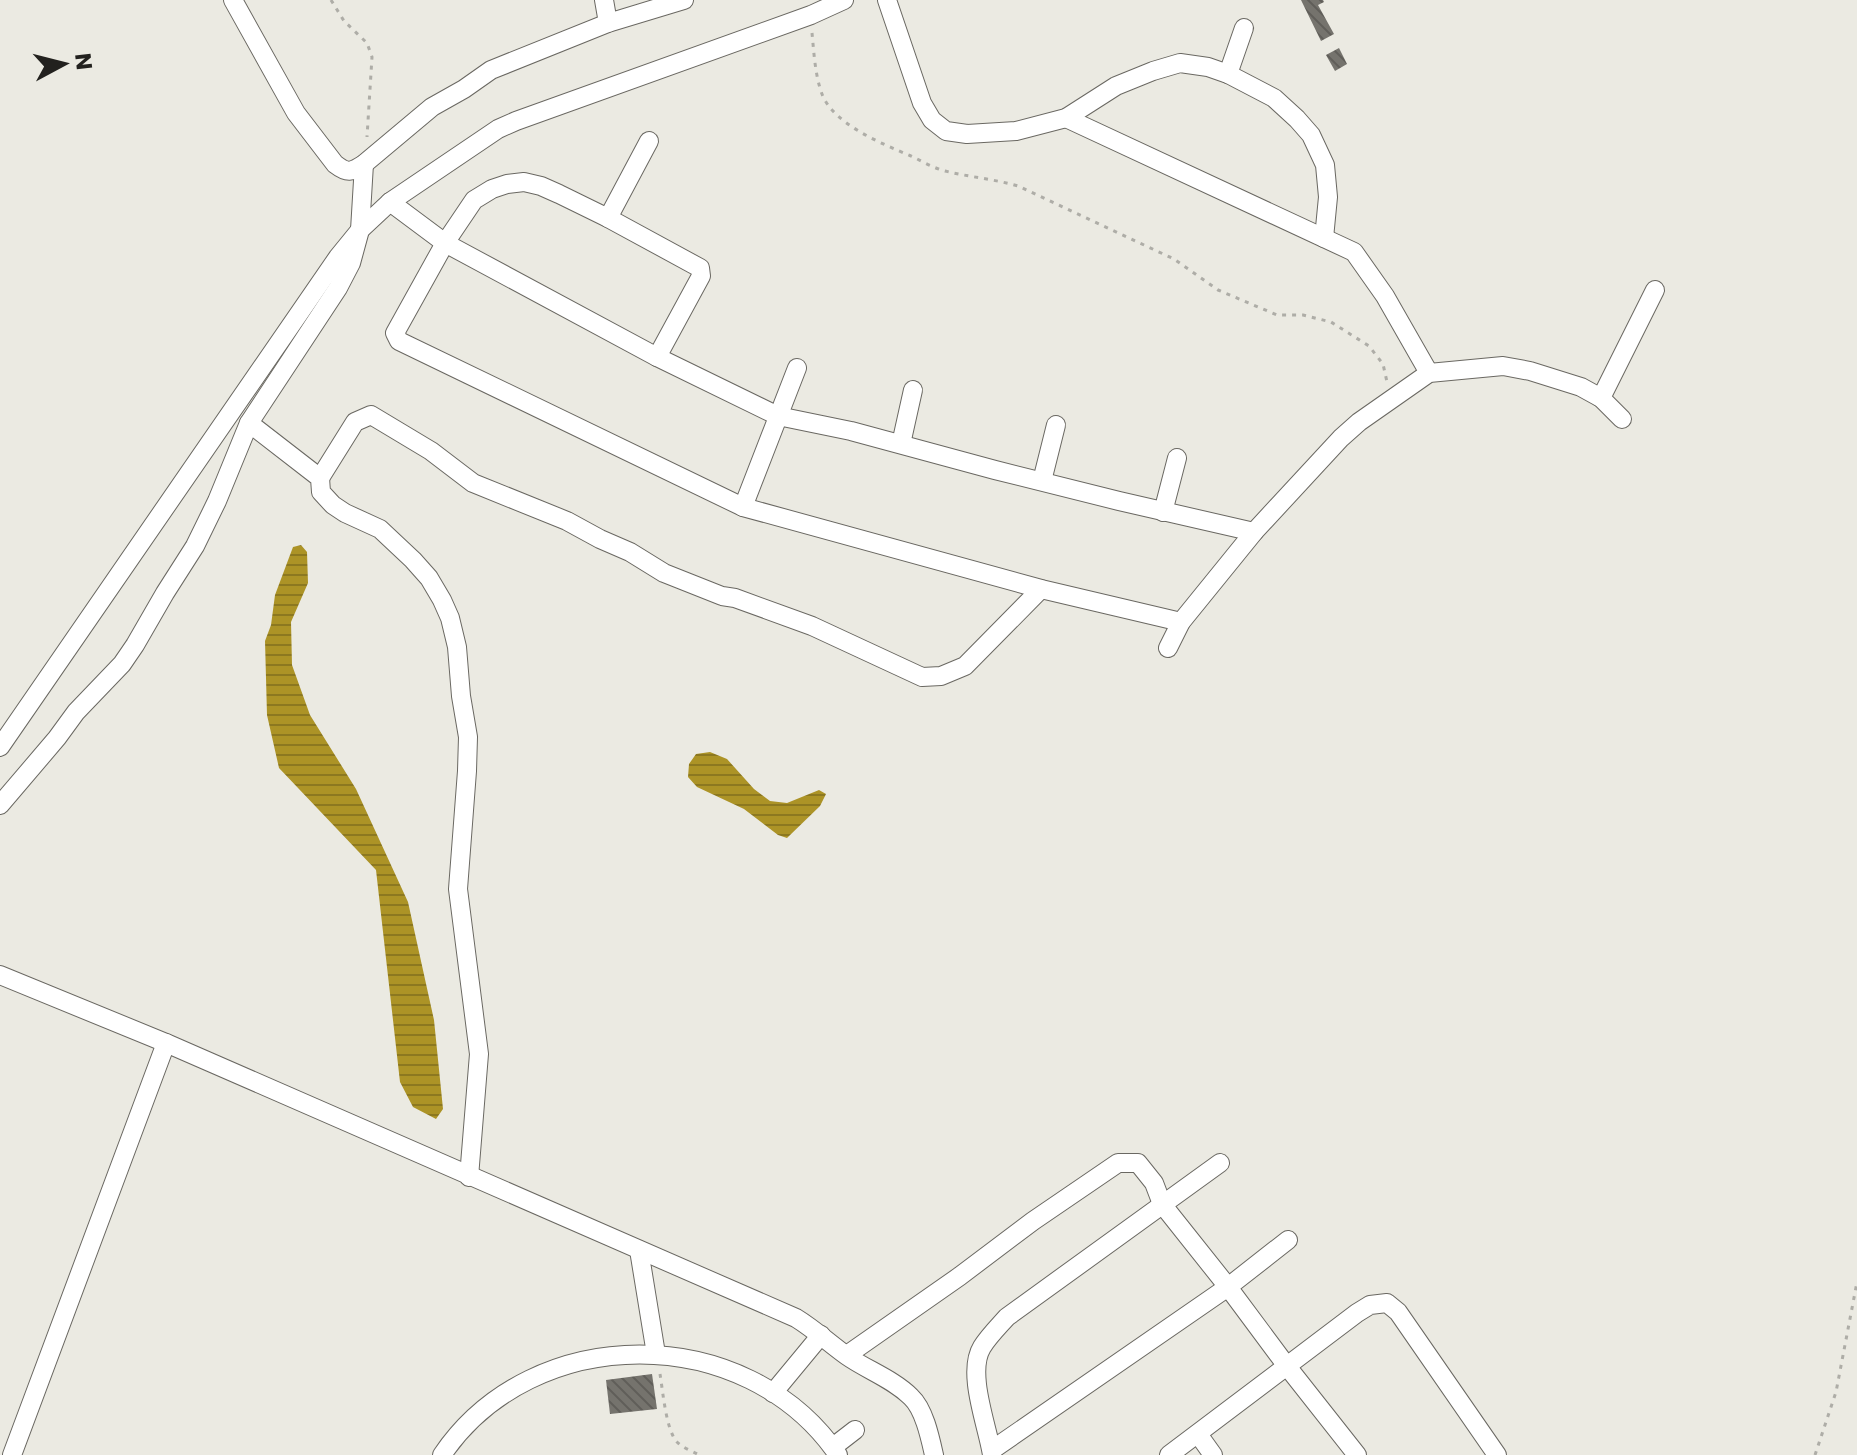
<svg xmlns="http://www.w3.org/2000/svg" width="1857" height="1455" font-family="Poppins,sans-serif">
<style>
.water{fill:url(#water-rules)}
.building{fill:url(#building-back-hatch)}
.lines{fill:none;stroke-linecap:round;stroke-linejoin:round}
.street-casing{stroke:#6a6862;stroke-width:20}
.path{stroke:#aeada7;stroke-width:3;stroke-dasharray:4 6;stroke-linecap:butt}
.street{stroke:#fff;stroke-width:18}
</style>
<defs>
<pattern id="water-rules" width="6" height="5" patternUnits="userSpaceOnUse" patternTransform="scale(2)"><rect width="6" height="5" fill="#ac9326"/><path d="M0 2.5h6" fill="none" stroke="#8c7820"/></pattern>
<pattern id="building-back-hatch" width="6" height="6" patternUnits="userSpaceOnUse" patternTransform="scale(2)"><rect width="6" height="6" fill="#75736d"/><path d="M-1 5l2 2M0 0l6 6M5-1l2 2" fill="none" stroke="#605e59"/></pattern>
</defs>
<rect width="100%" height="100%" fill="#ebeae2"/>
<g class="water">
<path d="M301,545L307,552L308,583L291,622L292,665L310,715L356,789L408,902L434,1020L443,1109L436,1119L413,1107L400,1082L376,870L279,768L267,715L265,641L271,625L275,595L293,547Z"/>
<path d="M710,752L727,759L754,789L770,801L787,803L819,790L826,794L820,806L787,838L778,835L744,809L697,787L688,777L689,764L696,754Z"/>
</g>
<g class="building">
<path d="M1301,0H1323L1324,2L1318,5L1334,34L1321,41Z"/>
<path d="M1339,48L1347,64L1335,71L1326,55Z"/>
<path d="M652,1374L657,1409L610,1414L606,1380Z"/>
</g>
<g class="lines">
<g class="street-casing">
<g id="street">
<path d="M233,0L296,113L335,164C348,174 351,172 364,164L432,107L464,89L491,70L608,23L684,0"/>
<path d="M604,0L608,23"/>
<path d="M887,0L922,103L932,120L946,131L967,134L1016,131L1066,118L1116,86L1153,71L1180,63L1208,67L1228,74L1274,98L1297,119L1311,135L1325,165L1328,197L1324,238"/>
<path d="M1228,74L1244,28"/>
<path d="M1066,118L1354,252L1385,296L1429,373"/>
<path d="M390,202L445,243L657,357L778,416L851,431L995,470L1119,501L1254,532"/>
<path d="M608,218L649,141"/>
<path d="M657,357L701,276L700,268L608,218L559,194L541,186L524,182L507,184L492,189L474,200L445,243L395,333L399,341L743,507L1041,589L1181,622"/>
<path d="M1601,398L1655,290"/>
<path d="M249,423L320,478L321,492L333,505L345,513L380,529L413,560L429,578L442,600L450,618L457,647L461,696L468,737L467,771L458,889L479,1054L469,1177"/>
<path d="M901,444L913,390"/>
<path d="M320,478L355,422L371,415L431,451L473,483L567,521L600,539L630,552L664,573L722,596L735,598L812,626L922,677L941,676L965,666L1041,589"/>
<path d="M1042,481L1056,425"/>
<path d="M743,507L797,368"/>
<path d="M1163,512L1177,458"/>
<path d="M1168,648L1181,622L1254,532L1341,438L1359,422L1429,373L1503,366L1530,371L1581,387L1601,398L1622,419"/>
<path d="M0,747L338,257L360,230L390,202L498,129L516,121L811,15L844,0"/>
<path d="M0,805L57,738L76,712L122,664L135,645L165,593L195,546L217,501L249,423L338,288L351,263L360,230L364,164"/>
<path d="M0,975L166,1043L796,1318C814,1329 829,1343 847,1356C867,1370 893,1379 911,1397C924,1409 930,1437 934,1455"/>
<path d="M639,1250L656,1354"/>
<path d="M847,1355L960,1276L1033,1221L1118,1163H1138L1154,1183L1162,1204L1228,1287L1286,1365L1357,1455"/>
<path d="M773,1393L821,1335"/>
<path d="M1198,1434L1213,1455"/>
<path d="M833,1447L855,1430"/>
<path d="M992,1450L1228,1287L1288,1240"/>
<path d="M12,1455L166,1043"/>
<path d="M442,1455C533,1321 746,1321 838,1455"/>
<path d="M992,1455C988,1427 966,1373 982,1347C988,1337 998,1327 1007,1317L1220,1163"/>
<path d="M1169,1455L1357,1313L1370,1305L1387,1303L1398,1312L1497,1455"/>
</g>
</g>
<g class="path">
<path d="M331,0L344,21L367,43L372,57L367,137"/>
<path d="M812,33C814,53 815,75 822,94C834,125 883,144 911,156C922,161 933,168 945,171C969,177 994,179 1018,186L1174,259L1218,290L1277,315H1303L1331,322L1369,346L1383,364L1387,382"/>
<path d="M660,1374C663,1392 666,1430 677,1442C683,1448 692,1451 699,1455"/>
<path d="M1815,1455L1836,1392L1857,1282"/>
</g>
<use href="#street" class="street"/>
</g>
<g transform="translate(64 64) rotate(83)" stroke="#ebeae2" stroke-width="6" paint-order="stroke">
<path d="M0-6L14 30L0 20L-14 30Z" fill="#22211e"/>
<text y="-12" font-size="22" font-weight="bold" text-anchor="middle" fill="#22211e">N</text>
</g>
</svg>
